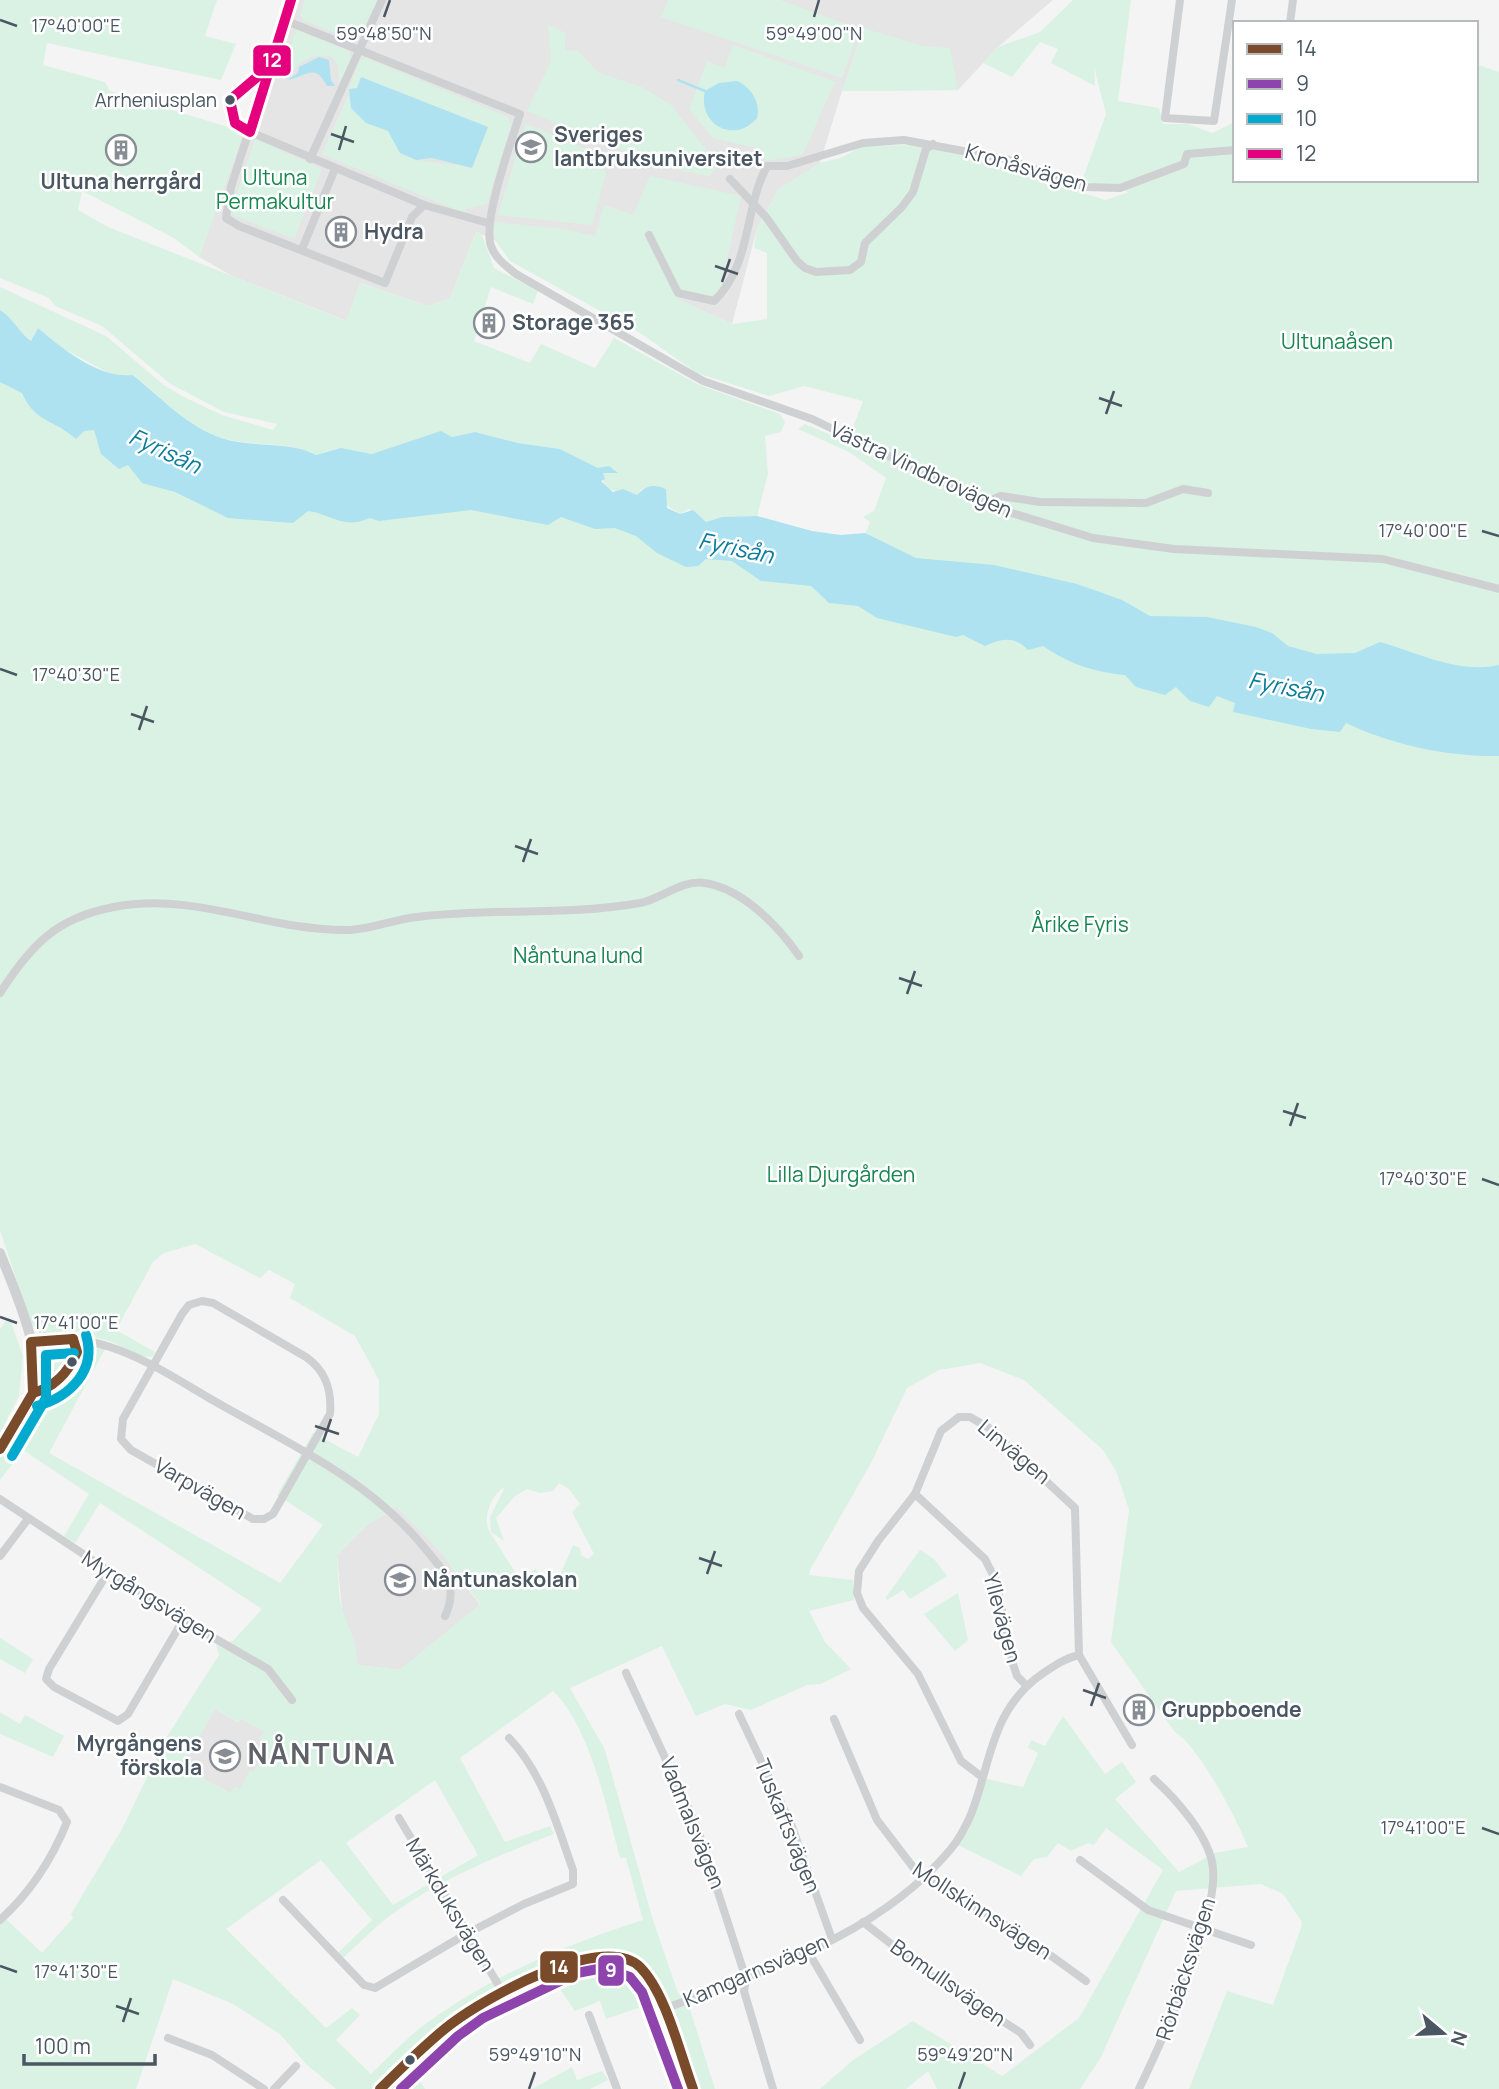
<svg xmlns="http://www.w3.org/2000/svg" width="1499" height="2089" font-family="Manrope,sans-serif">
<style>
.education{fill:#e6e5e6}
.green{fill:#d9f2e3;fill-rule:evenodd}
.water{fill:#aee2f0}
.lines{fill:none;stroke-linecap:round;stroke-linejoin:round}
.stream{stroke:#aee2f0;stroke-width:2.5}
.minor{stroke:#ced0d2;stroke-width:8}
.tertiary{stroke:#ced0d2;stroke-width:10}
.bus-1-casing{stroke:#fff;stroke-width:16}
.bus-2-casing{stroke:#fff;stroke-width:16}
.bus-3-casing{stroke:#fff;stroke-width:16}
.bus-4-casing{stroke:#fff;stroke-width:16}
.bus-1{stroke:#7a4b2a;stroke-width:10}
.bus-2{stroke:#8e44ad;stroke-width:10}
.bus-3{stroke:#00a9ce;stroke-width:10}
.bus-4{stroke:#e5007d;stroke-width:10}
.ticks{fill:none;stroke:#4a5661;stroke-width:2.5}
.bus-dot{fill:#4a5661;stroke:#fff;stroke-width:2.5}
.labels{text-anchor:middle;stroke-width:5;stroke-linejoin:round;paint-order:stroke}
.bus-label{font-size:19px;fill:#4a5661;stroke:#fff;text-anchor:end}
.poi-label{font-size:21px;font-weight:bold;fill:#4a5661;stroke:#fff;text-anchor:start}
.street-label{font-size:21px;fill:#4a5661;stroke:#fff}
.park-label{font-size:21px;fill:#17864f;stroke:#fff}
.water-label{font-size:23px;font-style:italic;fill:#0c7c9b;stroke:#fff}
.district-label{font-size:28px;font-weight:bold;letter-spacing:2px;fill:#5f6368;stroke:#fff}
.ticks-label{font-size:18px;text-anchor:middle;fill:#4a5661;stroke:#fff;stroke-width:5;stroke-linejoin:round;paint-order:stroke}
.line-badge{stroke:#fff;stroke-width:2.5}
.badge-label{font-size:19px;text-anchor:middle;font-weight:bold;fill:#fff}
</style>
<rect width="100%" height="100%" fill="#f4f4f4"/>
<g class="education">
<path d="M291,0H1053L998,47L958,90L842,91L820,163L778,190L757,229L732,324L672,297L506,245L476,232L450,298L429,306L360,283L347,321L232,276L199,257Z"/>
<path d="M397,1507L441,1552L480,1605L400,1670L357,1665L343,1621L337,1555L368,1524Z"/>
<path d="M215,1709L238,1722L241,1718L264,1731L269,1746L254,1772L250,1771L240,1790L230,1793L181,1767Z"/>
</g>
<g class="green">
<path d="M0,0H217L205,36L236,44L221,80L47,43L43,65L105,82L110,91L244,132L199,257L174,238L82,191L78,210L108,227L346,321L360,283L429,306L450,298L476,232L482,235L494,268L538,291L533,304L491,287L474,341L530,363L541,344L595,368L614,338L699,385L780,414L785,422L781,432L765,436L768,474L757,516L722,517L706,522L689,509L680,514L642,489L637,495C616,493 603,491 598,468L560,449L518,443L475,432L372,454L341,448L316,455C290,440 247,448 216,436C185,424 159,396 134,375L116,377L62,348L38,328L32,341C18,331 14,319 0,310V287L106,336L165,386L186,398L222,415L273,430L277,424L224,412L169,383L102,326L55,306L49,298L0,278Z"/>
<path d="M305,0H377L361,35L351,39L305,21L300,16Z"/>
<path d="M668,0H780L859,29L842,78L661,17Z"/>
<path d="M1073,0H1131L1118,101L1159,108L1163,124H1188L1212,133L1235,122V180H1476V64L1499,72V2089H1189L1227,1991L1273,2005L1301,1928L1302,1922L1283,1894L1261,1884L1176,1891L1100,2059L1080,2089H937L928,2071L906,2089H820L853,2060L913,2021L1002,2076L1079,2018L1163,1870L1106,1828L1094,1845L1088,1843L1071,1851L1058,1843L1047,1857L1034,1859L1021,1876L958,1845L968,1831L987,1779L1023,1787L1038,1753L1028,1748L1031,1740L1045,1746L1063,1716L1105,1774L1122,1762L1136,1782L1115,1799L1179,1872L1215,1853L1248,1847C1235,1816 1201,1749 1174,1731L1111,1642L1129,1510L1116,1471L1103,1450L1024,1380L980,1363L939,1370L907,1388L871,1463L810,1570L809,1575L853,1580L854,1600L809,1611L825,1642L851,1669L821,1684L807,1685L751,1710L725,1704L696,1716L662,1646L570,1688L605,1750L652,1917L678,1993L689,2006L715,2089H674L644,2006L606,2019L600,2001L575,2011L560,1989L476,2028L417,2077L425,2089H336L306,2064L280,2034L233,2004L173,1979L136,2089H0V1924L6,1919L42,1953L73,1918L71,1914L122,1829L166,1738L219,1655L216,1644L233,1641L262,1609L100,1503L75,1543L64,1536L89,1494L23,1450L0,1480V1458L40,1396L70,1381L90,1350L97,1347L105,1349L49,1453L280,1583L323,1525L277,1495L313,1433L358,1457L379,1414V1380L355,1336L290,1298L295,1284L269,1270L260,1278L195,1244L164,1253L153,1262L116,1330L155,1352L153,1356C137,1360 121,1344 106,1340C84,1333 62,1338 40,1334L31,1324L0,1230V351L235,483H506L849,576L870,522L863,517L874,511L886,478L849,452L798,429L805,424L893,461L850,436L863,401L804,386L769,396L697,373L640,333L510,261L495,240L493,222L563,229L595,236L604,205L633,215L650,176L741,196L717,305L676,298L732,324L767,319V253L754,248L757,229L778,190L820,163L840,158L863,146L923,145L964,155L1105,200L1129,192L1082,181L1106,114L1094,67L1095,86L1051,63L1058,49L1040,42L1012,77L983,63L998,47L1040,32ZM559,1483L569,1489L580,1504L572,1512L594,1554L588,1559L581,1555L580,1548L573,1545L561,1573L545,1582L541,1580L536,1569L528,1573L531,1586L526,1590L488,1529C484,1514 491,1495 505,1487L490,1517L491,1532L504,1541L496,1518L515,1496L527,1489L540,1493L553,1491ZM397,1507L441,1552L480,1604L400,1670L357,1665C358,1640 346,1625 341,1605C338,1589 338,1571 337,1555L368,1524ZM553,1691C590,1726 607,1810 620,1858H626L643,1920C570,1943 493,1975 431,2020C409,2035 390,2056 371,2074L336,2040L360,2015L352,2008L326,2028L226,1929L321,1860L372,1920L338,1953L343,1958C356,1946 369,1933 382,1922C429,1884 497,1856 554,1834L550,1826L505,1842L460,1758ZM215,1709L239,1722L241,1719L264,1731L259,1740L269,1746L254,1772L250,1770L240,1789L234,1786L230,1793L182,1767ZM435,1780L478,1855L393,1905L346,1843Z"/>
<path d="M548,24L565,33V50L578,51L599,73L642,87L671,105L719,166L709,176L659,166L527,111L551,61Z"/>
<path d="M863,28L923,46L950,48L958,90L842,91Z"/>
<path d="M296,30L349,51L351,59L339,84L338,66L332,57C299,51 303,70 280,78Z"/>
<path d="M733,45L836,82C822,106 815,131 802,155L766,161L761,149L713,138L689,109L707,61L724,68Z"/>
<path d="M366,58L508,117L511,125L487,204L466,209L464,213L322,154L348,96C353,117 369,124 388,130L400,153L417,160L472,167L488,127L361,77L357,88L349,89L359,61Z"/>
<path d="M526,124L600,155L606,173L592,225L498,215Z"/>
<path d="M255,139L322,169L294,239L230,214Z"/>
<path d="M9,1317L23,1356L19,1396L0,1433V1329Z"/>
<path d="M62,1342L70,1347L71,1351L55,1376L43,1382L39,1352L49,1343Z"/>
<path d="M920,1550L934,1559L947,1576L910,1599L903,1590L887,1600L886,1597Z"/>
<path d="M958,1593L968,1640L955,1651L924,1614Z"/>
<path d="M0,1638L33,1659L25,1673L0,1659Z"/>
<path d="M0,1712L20,1724L25,1715L64,1736L53,1757L0,1734Z"/>
<path d="M572,2067L577,2080L602,2071L608,2080L590,2089H532Z"/>
</g>
<g class="water">
<path d="M319,57L329,60L331,80L335,86H327C314,61 305,78 287,80L298,73L299,67Z"/>
<path d="M361,77L488,127L472,168L432,158L416,160L400,153L388,131L366,123L351,108L349,89L357,88Z"/>
<path d="M737,81C751,87 761,103 757,118C734,145 697,124 705,91L719,83Z"/>
<path d="M0,310C14,319 18,331 31,341L38,328C63,349 99,379 133,375C159,396 185,424 216,436C247,449 290,440 316,455L341,448L372,454L441,431L452,437L475,432L518,443L560,449L598,468L609,466L618,473H603L605,479L601,481L613,492L623,489L637,495C647,485 653,484 666,489L667,508L680,514L693,510L706,522L722,517L757,516L812,531L841,535L865,533L916,558L994,565L1077,584L1122,600L1150,616L1207,617L1256,627L1272,633L1288,646L1317,654L1355,653L1380,642C1419,653 1458,674 1499,665V756C1449,757 1392,745 1346,723L1340,732L1311,729L1233,712L1235,703L1217,696L1209,707L1190,701L1176,687L1165,695L1136,687L1125,675C1094,672 1069,664 1043,646L1028,650C1015,636 1001,638 985,646L963,635L956,637L877,618L858,606L829,603L811,586L761,581L732,561L706,559L698,566L686,567L657,553L636,536L615,528L595,529L561,517L548,525L471,510L379,521L370,518C343,530 331,514 308,511L293,523L228,518L175,492L142,483L128,465L119,469L101,454L94,430L84,431L76,439C54,419 35,423 22,393L0,382Z"/>
</g>
<g class="lines">
<path class="stream" d="M678,80L705,91"/>
<g class="minor">
<path d="M291,0L231,187L226,218L239,226L385,283L412,217L424,205"/>
<path d="M1180,0L1165,118L1214,121L1232,0"/>
<path d="M284,20L520,114C511,143 482,221 491,246C495,258 506,266 516,274L703,381L812,419L1002,510L1093,538L1174,549L1383,559L1499,589"/>
<path d="M1290,23L1293,0"/>
<path d="M250,132L424,205L488,223"/>
<path d="M310,159L382,0"/>
<path d="M730,179L766,217L797,261L805,268L816,272L850,270L861,262L865,243L902,207L913,192L926,149L933,144"/>
<path d="M649,235L678,293L714,301C752,265 744,208 767,166H787L863,143L904,140L1006,159L1085,187L1120,188L1184,164L1187,154L1235,150"/>
<path d="M302,249L335,169"/>
<path d="M986,502L1001,496L1040,502L1146,503L1183,489L1208,493"/>
<path d="M0,993C32,945 55,918 114,907C195,891 270,932 350,930C373,929 395,919 417,917C491,908 567,916 640,903C661,899 683,879 705,883C743,889 778,926 799,956"/>
<path d="M202,1301L213,1303L306,1357C326,1371 332,1390 330,1414L273,1514L264,1519H253L131,1450L121,1439L123,1419L182,1314L189,1305Z"/>
<path d="M31,1342C57,1337 84,1338 110,1347C150,1360 187,1386 223,1406C296,1447 369,1481 423,1546C443,1571 460,1584 445,1616"/>
<path d="M915,1494L985,1559L996,1581L1013,1664L1017,1676L1026,1685"/>
<path d="M0,1499L183,1620L268,1669L292,1700"/>
<path d="M0,1556L28,1519"/>
<path d="M108,1572L49,1669L46,1679L54,1687L118,1721L128,1714L183,1620"/>
<path d="M626,1673L697,1827L746,1979L744,1991L773,2089"/>
<path d="M739,1714L791,1824L832,1939"/>
<path d="M834,1719L877,1820L916,1871L1025,1937L1086,1981"/>
<path d="M982,1777L961,1761L918,1674L863,1608L857,1593L859,1571L878,1541L915,1494L941,1431L959,1417H970L989,1428L1075,1508L1079,1655L1132,1745"/>
<path d="M0,1787L59,1810L67,1822C52,1859 30,1893 0,1920"/>
<path d="M399,1818L502,1991"/>
<path d="M1080,1860L1148,1910L1251,1945"/>
<path d="M283,1900L364,1985L375,1988L466,1934L524,1904L573,1884V1870C557,1825 543,1773 509,1738"/>
<path d="M863,1922L931,1975L1021,2033L1030,2045"/>
<path d="M809,1953L860,2040"/>
<path d="M664,2009C765,1970 878,1936 950,1850C995,1796 976,1720 1042,1674C1054,1666 1065,1658 1079,1655"/>
<path d="M589,2015L617,2089"/>
<path d="M168,2038L212,2055L264,2089"/>
<path d="M274,2089L296,2066"/>
<path d="M1139,2089C1161,2043 1223,1909 1212,1862C1206,1833 1176,1799 1154,1779"/>
</g>
<g class="tertiary">
<path d="M0,1253C14,1289 45,1356 33,1394C27,1413 12,1433 0,1449"/>
<path d="M380,2089L449,2025L476,2006L573,1960L604,1954L638,1965L654,1985L693,2089"/>
</g>
<g class="bus-1-casing">
<g id="bus-1">
<path d="M33,1393C55,1387 68,1373 77,1352L73,1339"/>
<path d="M0,1449L33,1393L31,1342L73,1339"/>
<path d="M380,2089C403,2067 426,2043 451,2024C485,1998 603,1931 640,1967C666,1993 680,2054 693,2089"/>
</g>
</g>
<g class="bus-2-casing">
<path id="bus-2" d="M401,2089L458,2036L483,2018L577,1973L603,1968L630,1977L642,1992L678,2089"/>
</g>
<g class="bus-3-casing">
<g id="bus-3">
<path d="M37,1406C70,1397 97,1370 86,1335"/>
<path d="M12,1456L46,1398V1355L74,1353"/>
</g>
</g>
<g class="bus-4-casing">
<path id="bus-4" d="M270,66L230,100L235,123L250,132L291,0"/>
</g>
<use href="#bus-1" class="bus-1"/>
<use href="#bus-2" class="bus-2"/>
<use href="#bus-3" class="bus-3"/>
<use href="#bus-4" class="bus-4"/>
</g>
<path class="ticks" d="M384,17L390,0M814,17L819,0M0,20L17,26M331,134L354,142M339,150L346,126M715,266L738,274M722,282L730,259M1099,398L1122,406M1106,414L1114,391M1482,531L1499,536M0,669L17,675M131,714L154,722M139,730L147,706M515,846L538,854M523,862L531,839M899,978L922,986M907,994L915,971M1283,1111L1306,1118M1290,1126L1298,1103M1482,1179L1499,1185M0,1317L17,1323M315,1426L339,1434M323,1442L331,1419M699,1558L722,1566M707,1574L715,1551M1083,1690L1106,1698M1091,1706L1099,1683M1482,1828L1499,1834M0,1966L17,1972M116,2006L139,2014M123,2022L131,1998M529,2089L535,2072M959,2089L965,2072"/>
<defs>
<g id="university-ring" transform="scale(1.575)"><circle r="9.5" fill="#fff" stroke="#868d94" stroke-width="1.5"/><path d="M0-5L7-2L0 1L-7-2ZM-4 1L0 2.5L4 1V4Q0 6-4 4Z" fill="#868d94"/></g>
<g id="building-ring" transform="scale(1.575)"><circle r="9.5" fill="#fff" stroke="#868d94" stroke-width="1.5"/><path d="M-4-6H4V6H1V3H-1V6H-4ZM-2.5-4.3h1.7v1.8h-1.7ZM.8-4.3h1.7v1.8H.8ZM-2.5-1h1.7V.8h-1.7ZM.8-1h1.7V.8H.8Z" fill="#868d94"/></g>
<g id="school-ring" transform="scale(1.575)"><circle r="9.5" fill="#fff" stroke="#868d94" stroke-width="1.5"/><path d="M0-5L7-2L0 1L-7-2ZM-4 1L0 2.5L4 1V4Q0 6-4 4Z" fill="#868d94"/></g>
</defs>
<g fill-rule="evenodd">
<use href="#university-ring" x="531" y="147"/>
<use href="#building-ring" x="121" y="150"/>
<use href="#building-ring" x="341" y="232"/>
<use href="#building-ring" x="489" y="323"/>
<use href="#school-ring" x="400" y="1580"/>
<use href="#building-ring" x="1139" y="1710"/>
<use href="#school-ring" x="225" y="1756"/>
</g>
<g class="bus-dot">
<circle cx="230" cy="100" r="6"/>
<circle cx="72" cy="1362" r="6"/>
<circle cx="410" cy="2060" r="6"/>
</g>
<g class="labels">
<g class="bus-label">
<text x="217" y="107">Arrheniusplan</text>
</g>
<g class="poi-label">
<text x="554" y="142">Sveriges<tspan x="554" dy="24">lantbruksuniversitet</tspan></text>
<text x="121" y="189" text-anchor="middle">Ultuna herrgård</text>
<text x="364" y="239">Hydra</text>
<text x="512" y="330">Storage 365</text>
<text x="423" y="1587">Nåntunaskolan</text>
<text x="1162" y="1717">Gruppboende</text>
<text x="202" y="1751" text-anchor="end">Myrgångens<tspan x="202" dy="24">förskola</tspan></text>
</g>
<g class="street-label">
<text transform="translate(1026 168) rotate(16)" y="7">Kronåsvägen</text>
<text transform="translate(921 470) rotate(25)" y="7">Västra Vindbrovägen</text>
<text transform="translate(1014 1452) rotate(40)" y="7">Linvägen</text>
<text transform="translate(200 1489) rotate(30)" y="7">Varpvägen</text>
<text transform="translate(149 1597) rotate(32)" y="7">Myrgångsvägen</text>
<text transform="translate(1002 1618) rotate(75)" y="7">Yllevägen</text>
<text transform="translate(692 1823) rotate(68)" y="7">Vadmalsvägen</text>
<text transform="translate(787 1826) rotate(68)" y="7">Tuskaftsvägen</text>
<text transform="translate(450 1905) rotate(59)" y="7">Märkduksvägen</text>
<text transform="translate(982 1911) rotate(33)" y="7">Mollskinnsvägen</text>
<text transform="translate(1186 1969) rotate(-72)" y="7">Rörbäcksvägen</text>
<text transform="translate(756 1971) rotate(-23)" y="7">Kamgarnsvägen</text>
<text transform="translate(948 1983) rotate(35)" y="7">Bomullsvägen</text>
</g>
<g class="park-label">
<text x="275" y="185">Ultuna<tspan x="275" dy="24">Permakultur</tspan></text>
<text x="1337" y="349">Ultunaåsen</text>
<text x="1080" y="932">Årike Fyris</text>
<text x="578" y="963">Nåntuna lund</text>
<text x="841" y="1182">Lilla Djurgården</text>
</g>
<g class="water-label">
<text transform="translate(165 451) rotate(25)" y="8">Fyrisån</text>
<text transform="translate(736 548) rotate(12)" y="8">Fyrisån</text>
<text transform="translate(1286 687) rotate(11)" y="8">Fyrisån</text>
</g>
<g class="district-label">
<text x="322" y="1764">NÅNTUNA</text>
</g>
</g>
<g class="ticks-label">
<text x="76" y="32">17°40'00"E</text>
<text x="814" y="40">59°49'00"N</text>
<text x="384" y="40">59°48'50"N</text>
<text x="1423" y="537">17°40'00"E</text>
<text x="76" y="681">17°40'30"E</text>
<text x="1423" y="1185">17°40'30"E</text>
<text x="76" y="1329">17°41'00"E</text>
<text x="1423" y="1834">17°41'00"E</text>
<text x="76" y="1978">17°41'30"E</text>
<text x="535" y="2061">59°49'10"N</text>
<text x="965" y="2061">59°49'20"N</text>
</g>
<g class="line-badge">
<rect x="252" y="44" width="40" height="33" rx="7" fill="#e5007d"/>
<rect x="539" y="1950" width="40" height="34" rx="7" fill="#7a4b2a"/>
<rect x="597" y="1954" width="28" height="33" rx="7" fill="#8e44ad"/>
</g>
<g class="badge-label">
<text x="272" y="67">12</text>
<text x="559" y="1974">14</text>
<text x="611" y="1977">9</text>
</g>
<rect x="1233" y="21" width="245" height="161" fill="#ffffff" stroke="#b7bbc0" stroke-width="2"/>
<rect x="1247" y="44" width="35" height="10" fill="#7a4b2a" stroke="#b7bbc0" stroke-width="2"/>
<text x="1296" y="56" font-size="21" fill="#4a5661">14</text>
<rect x="1247" y="79" width="35" height="10" fill="#8e44ad" stroke="#b7bbc0" stroke-width="2"/>
<text x="1296" y="91" font-size="21" fill="#4a5661">9</text>
<rect x="1247" y="114" width="35" height="10" fill="#00a9ce" stroke="#b7bbc0" stroke-width="2"/>
<text x="1296" y="126" font-size="21" fill="#4a5661">10</text>
<rect x="1247" y="149" width="35" height="10" fill="#e5007d" stroke="#b7bbc0" stroke-width="2"/>
<text x="1296" y="161" font-size="21" fill="#4a5661">12</text>
<g transform="translate(1443 2033) rotate(109)" stroke="#ffffff" stroke-width="5" paint-order="stroke">
<path d="M0-5L12 26L0 18L-12 26Z" fill="#4a5661"/>
<text y="-10" font-size="19" font-weight="bold" text-anchor="middle" fill="#4a5661">N</text>
</g>
<path d="M24 2054v10h131v-10" fill="none" stroke="#4a5661" stroke-width="3.5"/>
<text x="35" y="2054" font-size="21" fill="#4a5661" stroke="#ffffff" stroke-width="5" paint-order="stroke">100 m</text>
</svg>
